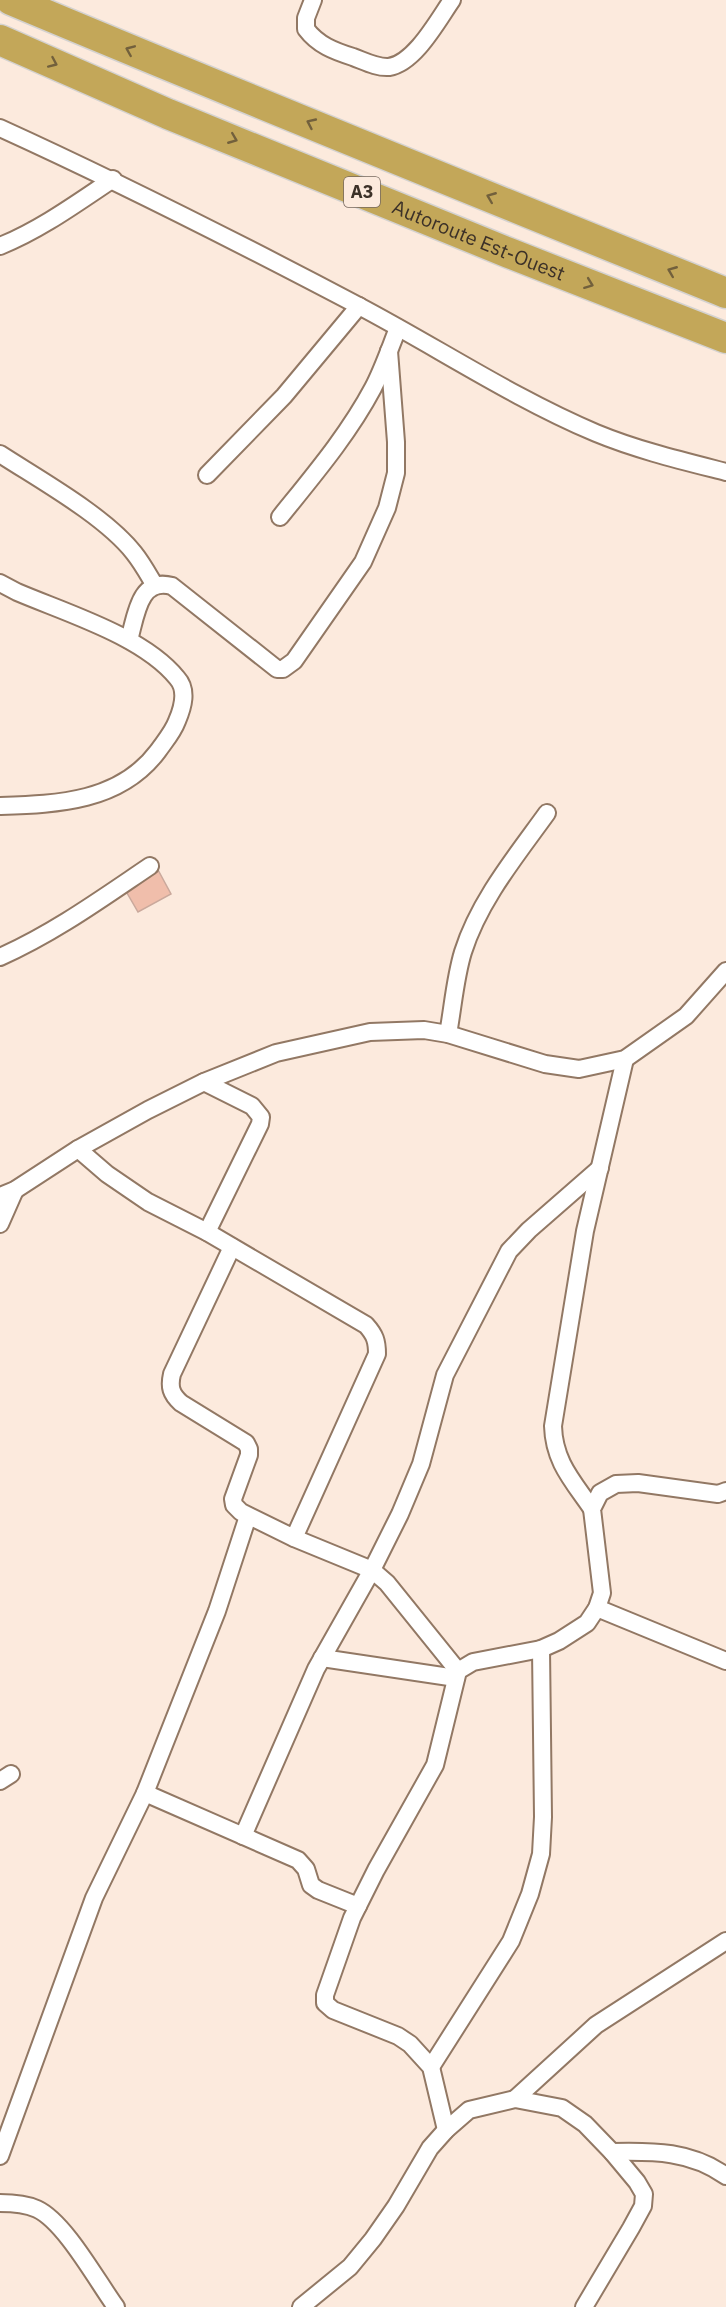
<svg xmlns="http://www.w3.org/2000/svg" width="726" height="2307" font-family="'IBM Plex Sans',sans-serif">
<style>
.building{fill:#f0beab;stroke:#caa99c;stroke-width:1.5}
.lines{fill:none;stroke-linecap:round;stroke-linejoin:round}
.minor-casing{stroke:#927864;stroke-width:20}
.motorway-casing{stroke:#d4d2d0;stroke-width:33}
.minor{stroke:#fff;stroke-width:16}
.motorway{stroke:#c3a759;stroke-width:30}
.oneway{stroke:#72603c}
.labels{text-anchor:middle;stroke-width:6;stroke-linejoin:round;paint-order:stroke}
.shield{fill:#fceadd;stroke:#76685e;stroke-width:1.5}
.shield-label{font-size:18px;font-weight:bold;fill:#3c3128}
.street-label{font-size:20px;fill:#3c3128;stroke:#fceadd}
</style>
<rect width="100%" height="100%" fill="#fceadd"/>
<path class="building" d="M157,868L171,894L138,912L123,886Z"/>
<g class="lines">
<g class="minor-casing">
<g id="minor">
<path d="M313,0L306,18V29C318,45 334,51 353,57C364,61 377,68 389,67C415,63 438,20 452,0"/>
<path d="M0,128C121,183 239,243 357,305C437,347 513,398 596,433C637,450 683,461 726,472"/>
<path d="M0,246C40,230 77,203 113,179"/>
<path d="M0,454C40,480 105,516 134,553C142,563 148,574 154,584"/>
<path d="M207,475L284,396L359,306"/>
<path d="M280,517C313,476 348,435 373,388C383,369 390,348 398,328"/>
<path d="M0,583L17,592C66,613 143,636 177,678C188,690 183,707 177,721C173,732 165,741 158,751C120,802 58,804 0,806"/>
<path d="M129,640C136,616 139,577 172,586L277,669H283L294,661L363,562L387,508L396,473V442L389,351"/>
<path d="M0,957C54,933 101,899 150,866"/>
<path d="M448,1034C453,1007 455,978 463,952C479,901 516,856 547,813"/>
<path d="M204,1082L252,1106L261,1117L260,1124L207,1232"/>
<path d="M78,1149L107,1174L148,1202L207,1232L366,1325C375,1335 377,1341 377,1354L294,1538"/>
<path d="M0,1196L15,1190L78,1149L148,1110L204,1082L276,1053L370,1032L424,1030L448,1034L545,1064L579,1069L625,1059L686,1016L726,971"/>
<path d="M0,1224L15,1190"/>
<path d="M232,1247L172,1374C169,1387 171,1394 181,1403L246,1443L249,1449V1455L233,1499L234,1505L241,1512L294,1538L372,1570L387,1583L458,1671"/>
<path d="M592,1509C573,1481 554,1462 553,1426L585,1231L625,1059"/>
<path d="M597,1608L726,1661"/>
<path d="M322,1658L456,1678"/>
<path d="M0,1781L11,1774"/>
<path d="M145,1793L298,1860L306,1869L311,1885L318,1890L358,1906"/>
<path d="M243,1836L316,1669L372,1570L400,1514L421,1464L445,1375L509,1251L529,1230L600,1168"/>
<path d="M431,2067L511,1941L530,1894L541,1854L543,1817L541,1649"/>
<path d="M515,2099L596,2025L726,1941"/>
<path d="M446,2130L431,2067L410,2044L398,2036L333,2010L325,2003V1995L352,1918L376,1870L435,1765L458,1671L473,1662L541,1649L559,1641L587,1623L597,1608L602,1593L592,1509L600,1493L616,1484L638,1483L718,1494L726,1491"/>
<path d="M612,2152C654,2151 691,2151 726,2176"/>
<path d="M0,2156L94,1898L145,1793L217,1611L248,1516"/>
<path d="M0,2203C12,2203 26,2204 37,2209C65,2222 97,2281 116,2307"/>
<path d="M301,2307L350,2267L373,2239L396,2206L430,2148L446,2130L469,2110L515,2099L562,2108L585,2124L612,2152L637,2182L644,2194L643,2206L631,2228L584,2307"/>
</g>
</g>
<g class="motorway-casing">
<g id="motorway">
<path d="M11,0C249,100 487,196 726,293"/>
<path id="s1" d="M0,40L168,114L509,253L726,338"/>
</g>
</g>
<use href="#minor" class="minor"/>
<use href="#motorway" class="motorway"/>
</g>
<defs><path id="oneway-chevron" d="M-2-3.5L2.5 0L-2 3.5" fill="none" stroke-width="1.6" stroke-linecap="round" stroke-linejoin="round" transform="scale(1.5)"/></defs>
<g class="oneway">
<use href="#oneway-chevron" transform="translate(130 50) rotate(-157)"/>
<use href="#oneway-chevron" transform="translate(53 63) rotate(24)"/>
<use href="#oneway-chevron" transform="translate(311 123) rotate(-155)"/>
<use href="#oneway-chevron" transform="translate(233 139) rotate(22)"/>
<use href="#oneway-chevron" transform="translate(491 197) rotate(-158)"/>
<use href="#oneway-chevron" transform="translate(672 271) rotate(-158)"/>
<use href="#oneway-chevron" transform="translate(589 284) rotate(21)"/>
</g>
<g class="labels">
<rect class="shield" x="344" y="177" width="36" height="30" rx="4.5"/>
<g class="shield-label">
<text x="362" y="198">A3</text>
</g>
<g class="street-label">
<text dy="7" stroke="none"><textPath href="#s1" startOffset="519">Autoroute Est-Ouest</textPath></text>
</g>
</g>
</svg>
